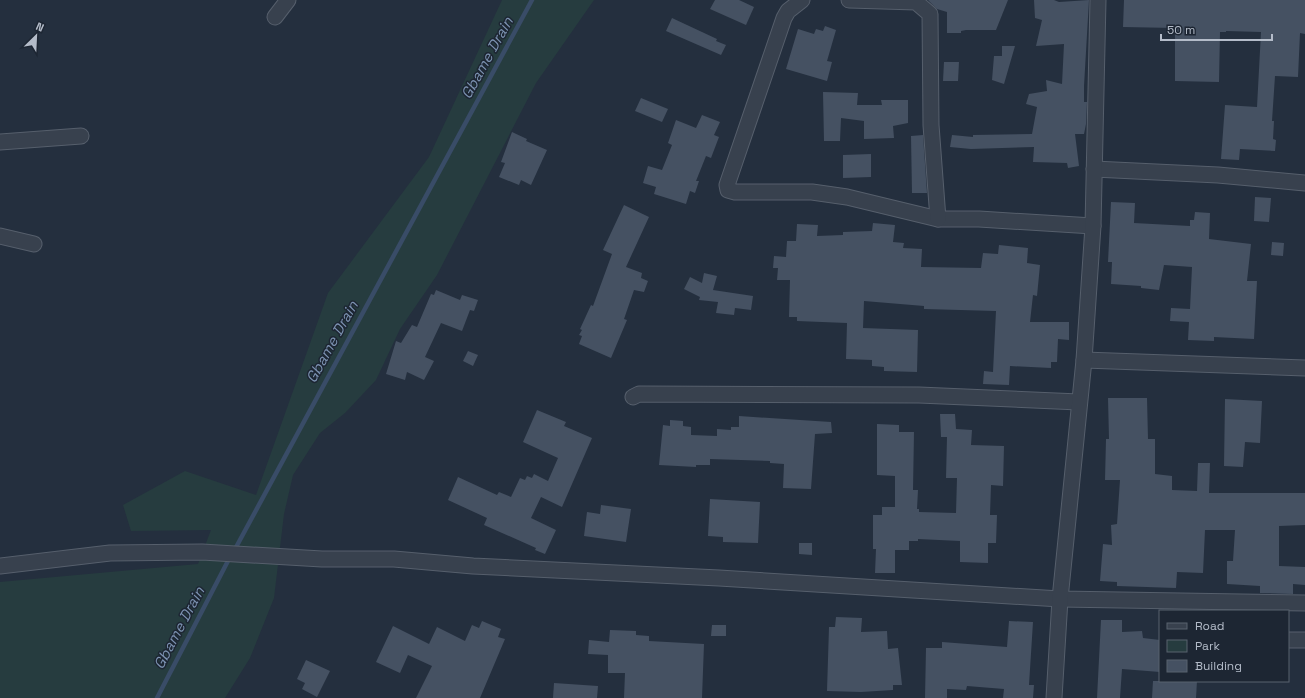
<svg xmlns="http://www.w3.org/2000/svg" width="1305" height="698" font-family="'Space Grotesk',sans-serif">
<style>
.green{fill:#263c3f}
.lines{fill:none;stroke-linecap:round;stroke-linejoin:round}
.stream{stroke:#394c67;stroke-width:4.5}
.building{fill:#455162}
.minor-casing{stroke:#565f6c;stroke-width:17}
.minor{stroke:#38414e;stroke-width:15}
.labels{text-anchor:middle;stroke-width:3;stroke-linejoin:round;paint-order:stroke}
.water-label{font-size:15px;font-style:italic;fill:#7c92b1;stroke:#1d2633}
</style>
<rect width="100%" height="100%" fill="#242f3e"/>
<path class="green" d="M502,0H594L536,83L437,275L400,329L376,380L345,413L320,433L293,475L284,514L274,598L250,658L225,698H0V582L198,564L211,530L131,531L123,505L185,471L256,495L328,293L429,157Z"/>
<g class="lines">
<g class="stream">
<path d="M234,551L532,0"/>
<path d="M157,698L230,557"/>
</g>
</g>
<g class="building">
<path d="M715,0H739L754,7L746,25L710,9Z"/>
<path d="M928,0H1008L996,30H966L961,31V33H947V12L937,9Z"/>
<path d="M1034,0H1054L1059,2L1089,0L1084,86V102H1087L1086,124L1084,134H1075L1079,166L1068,168L1067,163L1033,162L1034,147L971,149L950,147L952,135L973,137V135L1032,134L1037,107L1026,104L1029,94L1047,91L1046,80L1062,84L1064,44L1036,46L1042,20L1035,18Z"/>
<path d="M1124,0H1305V34L1300,33L1298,77L1275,76L1272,121H1274L1273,139L1276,140L1275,151L1240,149L1239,160L1221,159L1225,105L1257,107L1261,32L1226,31V32H1220L1219,82L1175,81V28L1123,27Z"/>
<path d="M672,18L717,39L716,41L726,45L721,55L666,31Z"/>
<path d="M825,26L836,30L827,61L832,62L827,81L786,69L798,29L814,34L816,29L823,31Z"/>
<path d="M1002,46H1015L1004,84L992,80L994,56H1002Z"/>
<path d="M944,62H959L958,81H943Z"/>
<path d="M823,92L858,93L857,105H882L881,100H908V123L893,126L894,138L864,139V121L841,118L840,141H824Z"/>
<path d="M641,98L668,109L662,122L635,111Z"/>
<path d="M702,115L720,122L714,135L719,137L711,158L706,156L696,181H699L695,193L690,191L686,204L654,194L656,187L643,183L648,166L662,170L672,145L668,143L676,120L696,128Z"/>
<path d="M512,132L527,139L526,141L547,150L531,185L521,180L519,185L499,177L505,163L501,162Z"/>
<path d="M923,135L927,193H912L911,136Z"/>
<path d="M871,154V177L843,178V155Z"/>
<path d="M1255,197L1271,198L1269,222L1254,221Z"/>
<path d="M1111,202L1135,203L1134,223L1190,226V220H1194L1195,212L1210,213L1209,239L1251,244L1247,281H1257L1254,339L1214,337V341L1188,340L1189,322L1170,321L1171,308L1190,309L1192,267L1164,265L1159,290L1141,288V286L1111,284L1112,262H1108Z"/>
<path d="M624,205L649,217L626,267L642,273L641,278L648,281L644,292L634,290L624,319L627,320L611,358L579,344L582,336L579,335L582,330L580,329L591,305L593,306L612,254L603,250Z"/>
<path d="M873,223L895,225L893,242L904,243L903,248L922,249L921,267L981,268L983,253L998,254L999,245L1028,248L1027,263L1040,265L1037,296L1033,295L1030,322H1069V340L1058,339L1057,362H1051V368L1010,366L1009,385L983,384L984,371L993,372L996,311L924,309V306L864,301L863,328L918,330L917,372L884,371V367L872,366V360L846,359L847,323L797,321V317H789L790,280H777L778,268H773L774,256L786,257L787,241H796L797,224L818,225L817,236L843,235V232L872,231Z"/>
<path d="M1272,242L1284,243L1283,256L1271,255Z"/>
<path d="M704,273L717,276L713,290L753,296L751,310L735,308L734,315L716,313L718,302L699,300L700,297L684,289L690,277L702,283Z"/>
<path d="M436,290L460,300L462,295L478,300L474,311L470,310L462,331L441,323L425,357L434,361L424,380L407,372L405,380L386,374L396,341L401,343L412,325L417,327L431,294L434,295Z"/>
<path d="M468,351L478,355L473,366L463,361Z"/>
<path d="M1108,398H1147L1148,439H1155V474L1172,476V490L1197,491L1198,463H1210L1209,493H1305V525L1279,526V566L1305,567V585L1293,584V594L1260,593V586L1227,584V561H1233L1235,530H1205L1203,573L1177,572L1176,588L1117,586V582L1100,581L1103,544L1112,545L1111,525L1117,524L1120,480H1105L1106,439H1109Z"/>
<path d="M1225,399L1262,401L1260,443L1245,442L1243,467L1224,466Z"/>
<path d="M537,410L566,422L564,426L592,438L562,507L541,497L531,518L556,530L545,554L535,550L536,548L484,525L487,518L448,500L458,477L497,495L499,492L511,497L520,478L525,480L527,476L532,478L534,474L548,481L558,458L523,442Z"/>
<path d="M940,414H955L956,429L972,430L971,445L1004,446L1003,486L991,485L990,515H997L996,543H988V563L960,562V541L918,539V541H909V550H895V573H875L876,549H873V515H882V507H895V476L877,475V424L899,425V432H914L913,490H918L917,509H919V512L956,513L957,478H946L947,437H941Z"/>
<path d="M739,416L831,422L832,433L815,434L811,489L783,488L784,464L770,463V461L710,459V465H696V467L659,465L663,425L670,426V420L683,421V426L691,427V435L717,436V429L731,430V427H739Z"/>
<path d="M710,499L760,502L758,543L723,542V537L708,536Z"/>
<path d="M601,505L631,509L626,542L584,536L587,512L600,514Z"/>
<path d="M799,543H812V555L799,554Z"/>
<path d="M836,617L862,618L861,632L887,631L888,649L898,648L902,685H893V690L861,692L827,691L829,627H835Z"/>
<path d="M1101,620H1122V632L1142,631L1143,638L1160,640V672L1122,669L1120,698H1097Z"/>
<path d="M482,621L501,629L498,637L505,639L480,698H416L432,666L408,655L400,673L376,662L393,626L429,644L437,627L465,641L472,625L479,628Z"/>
<path d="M1009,621L1033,622L1029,685H1034L1033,698H1003L1004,689L967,686L966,690L947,689V698H925L926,648H942V642L1007,647Z"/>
<path d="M712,625H726V636H711Z"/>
<path d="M610,630L636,631V635L649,636V641L704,644L702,698H624L625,673H608V655L588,654L589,640L609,642Z"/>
<path d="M306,660L330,671L317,697L302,689L305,683L297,679Z"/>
<path d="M1153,681H1197L1196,698H1152Z"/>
<path d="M554,683L598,686L597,698H553Z"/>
</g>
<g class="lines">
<g class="minor-casing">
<g id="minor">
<path d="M802,0L788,11L784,18L727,185L728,190L735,192H812L847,197L938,219H979L1093,226"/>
<path d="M849,0L916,2L930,14L931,125L938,219"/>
<path d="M275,17L288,0"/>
<path d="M0,142L81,136"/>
<path d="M1094,169L1218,175L1305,183"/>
<path d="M0,236L34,244"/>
<path d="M1084,360L1305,368"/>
<path d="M633,397L639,394L919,395L1079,402"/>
<path d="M0,566L110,553L202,552L322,559H394L473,566L719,578L1060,599L1305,603"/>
<path d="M1288,640H1305"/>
<path d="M1054,698L1060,599L1084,360L1093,226L1098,0"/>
</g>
</g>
<use href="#minor" class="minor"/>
</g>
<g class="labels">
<g class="water-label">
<text transform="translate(487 58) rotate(-61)" y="5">Gbame Drain</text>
<text transform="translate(332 342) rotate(-61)" y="5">Gbame Drain</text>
<text transform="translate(179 628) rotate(-62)" y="5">Gbame Drain</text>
</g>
</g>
<rect x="1159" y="610" width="130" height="72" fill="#1d2633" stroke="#59626f"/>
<rect x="1167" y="623" width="20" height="6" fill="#38414e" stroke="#59626f"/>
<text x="1195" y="630" font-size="12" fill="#b4bcc9">Road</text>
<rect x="1167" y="640" width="20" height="12" fill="#263c3f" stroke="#59626f"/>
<text x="1195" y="650" font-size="12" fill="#b4bcc9">Park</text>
<rect x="1167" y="660" width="20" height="12" fill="#455162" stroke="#59626f"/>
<text x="1195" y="670" font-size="12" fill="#b4bcc9">Building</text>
<g transform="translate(36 36) rotate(24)" stroke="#1d2633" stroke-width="3" paint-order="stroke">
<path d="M0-3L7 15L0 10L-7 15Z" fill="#b4bcc9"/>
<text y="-6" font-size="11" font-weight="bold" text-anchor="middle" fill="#b4bcc9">N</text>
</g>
<path d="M1161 34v6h111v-6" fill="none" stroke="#b4bcc9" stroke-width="2"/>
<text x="1167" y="34" font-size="12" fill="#b4bcc9" stroke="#1d2633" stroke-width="3" paint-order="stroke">50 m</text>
</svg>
